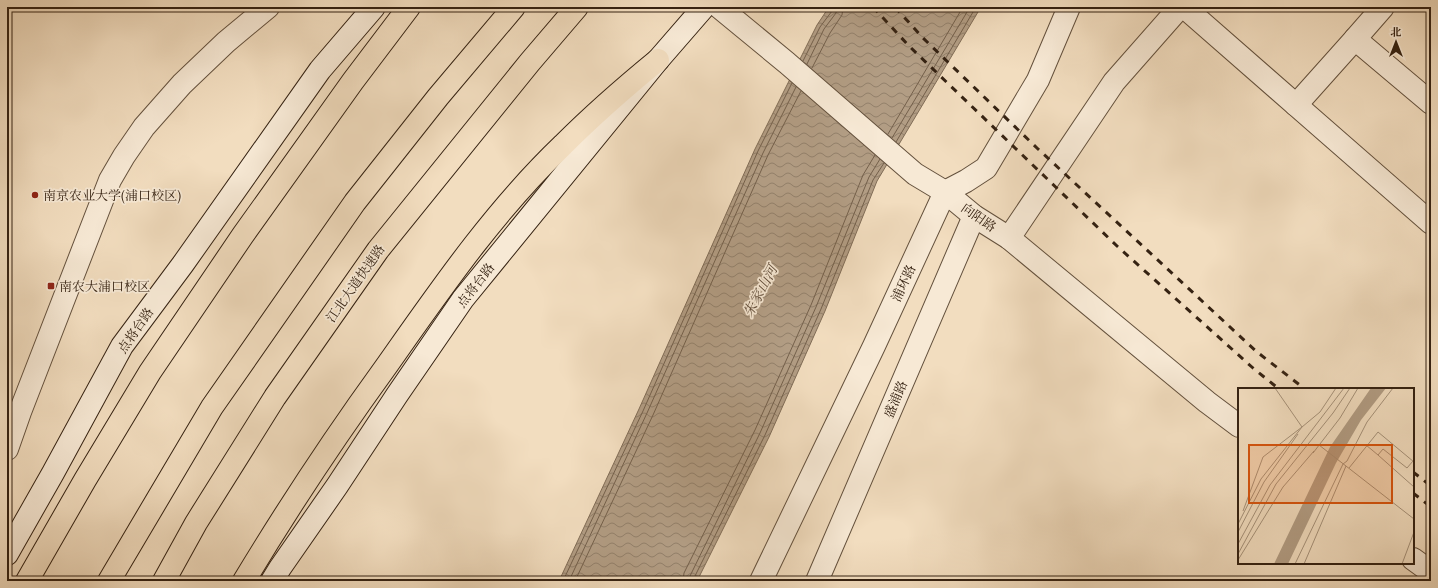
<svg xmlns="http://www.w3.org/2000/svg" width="1438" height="588" font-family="'EB Garamond','Noto Serif SC',serif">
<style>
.water{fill:url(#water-waves);stroke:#806c56}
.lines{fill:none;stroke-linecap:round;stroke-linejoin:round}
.shore{stroke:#74604b;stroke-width:1}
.minor-casing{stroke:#64513d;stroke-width:24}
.tertiary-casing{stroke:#64513d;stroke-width:24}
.secondary-casing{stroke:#352212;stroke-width:24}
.trunk-casing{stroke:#352212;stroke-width:24}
.minor{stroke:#f7e9d5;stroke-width:22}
.tertiary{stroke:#f7e9d5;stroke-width:22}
.secondary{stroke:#f7e9d5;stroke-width:22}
.trunk{stroke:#f2ddbf;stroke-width:22}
.rail{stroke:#352212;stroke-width:3;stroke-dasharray:7 7;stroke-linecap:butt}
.poi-dot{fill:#8f2418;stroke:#f7e9d5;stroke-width:1.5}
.labels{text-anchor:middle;stroke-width:3.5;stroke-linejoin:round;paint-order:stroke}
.poi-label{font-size:13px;fill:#352212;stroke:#f7e9d5;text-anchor:start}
.street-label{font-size:13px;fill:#352212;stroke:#f7e9d5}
.water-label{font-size:14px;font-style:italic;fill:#614d3a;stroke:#f7e9d5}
.inset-road{fill:none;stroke:#a6927a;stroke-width:1}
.view{fill:#d6540d;fill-opacity:0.15;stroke:#d6540d;stroke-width:2}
.inset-edge{fill:none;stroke:#352212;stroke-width:2}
</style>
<defs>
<pattern id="water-waves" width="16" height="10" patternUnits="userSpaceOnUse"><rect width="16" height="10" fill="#b29d84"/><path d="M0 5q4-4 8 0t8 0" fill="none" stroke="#92806b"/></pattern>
</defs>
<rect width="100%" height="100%" fill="#f2ddbf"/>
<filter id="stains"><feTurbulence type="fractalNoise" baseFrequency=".005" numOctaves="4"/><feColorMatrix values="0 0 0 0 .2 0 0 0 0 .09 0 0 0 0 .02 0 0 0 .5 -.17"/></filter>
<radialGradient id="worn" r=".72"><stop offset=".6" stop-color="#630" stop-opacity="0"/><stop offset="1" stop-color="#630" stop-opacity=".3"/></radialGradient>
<path class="water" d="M829,7H981L877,181L825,311L769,437L697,581H559L639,409L755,149L817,25Z"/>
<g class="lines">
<g class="shore">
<path d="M803,61L820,27L832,11V7"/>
<path d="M807,64L824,29L836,13L837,7"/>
<path d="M812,68L830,33L842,15L843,7"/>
<path d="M888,134L963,7"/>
<path d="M892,138L970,7"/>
<path d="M896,142L976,7"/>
<path d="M563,581L643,411L758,151L792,83"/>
<path d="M569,581L647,413L763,153L796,87"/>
<path d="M575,581L653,415L768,155L801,91"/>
<path d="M683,581L684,573L755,430L811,305L863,175L875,155"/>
<path d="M689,581L690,576L760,433L816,307L869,177L880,159"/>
<path d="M694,581V578L765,435L821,309L873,180L884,163"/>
</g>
<g class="minor-casing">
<g id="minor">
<path d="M719,7L787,63L915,174L945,192L974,216L1009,238L1207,402L1239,426"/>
<path d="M1184,7L1296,105L1355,39L1431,103"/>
<path d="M1355,39L1383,7"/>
<path d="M1296,105L1431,223"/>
<path d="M1009,238L1114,82L1180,7"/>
<path d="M1413,559L1431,572"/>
<path d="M761,581L874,346L945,192L966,181L986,168L1038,80L1069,7"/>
<path d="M817,581L974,216"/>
</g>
</g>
<g class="tertiary-casing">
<path id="tertiary" d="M7,449L20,412L110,180L124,156L144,127L182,84L226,42L268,7"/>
</g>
<g class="secondary-casing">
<g id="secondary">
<path d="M7,554L53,473L122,346L183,264L320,70L374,7"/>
<path d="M272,581L280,568L337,486L397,395L463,299L658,60L704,7"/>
</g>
</g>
<g class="trunk-casing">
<g id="trunk">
<path d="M27,581L85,480L150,372L243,235L353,81L409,7"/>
<path d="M109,581L212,407L355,202L438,97L514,7"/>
<path d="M164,581L196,523L275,397L378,250L530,62L577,7"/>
<path d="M244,581C288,508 335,437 385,368C440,290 494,211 563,145C593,115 625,87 658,60"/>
</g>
</g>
<use href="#minor" class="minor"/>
<use href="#tertiary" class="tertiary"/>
<use href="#secondary" class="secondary"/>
<use href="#trunk" class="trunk"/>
<g class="rail">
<path d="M873,7L909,46L1117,246L1253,368L1279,389"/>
<path d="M895,7L923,38L1038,149L1257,352L1305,389"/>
<path d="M1413,472L1431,486"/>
<path d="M1413,493L1431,507"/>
</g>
</g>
<g class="poi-dot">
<circle cx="35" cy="195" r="4"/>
<rect x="47" y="282" width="8" height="8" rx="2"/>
</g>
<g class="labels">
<g class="poi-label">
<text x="43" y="200">南京农业大学(浦口校区)</text>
<text x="59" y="291">南农大浦口校区</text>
</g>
<g class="street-label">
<text transform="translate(979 217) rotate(35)" y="5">向阳路</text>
<text transform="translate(355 283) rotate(-55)" y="5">江北大道快速路</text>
<text transform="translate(903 283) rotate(-65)" y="5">浦环路</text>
<text transform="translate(475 285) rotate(-52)" y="5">点将台路</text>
<text transform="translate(135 330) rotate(-55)" y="5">点将台路</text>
<text transform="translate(895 399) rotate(-67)" y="5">盛浦路</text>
</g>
<g class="water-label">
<text transform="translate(760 291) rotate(-62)" y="5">朱家山河</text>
</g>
</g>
<g transform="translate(1238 388)">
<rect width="176" height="176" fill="#f2ddbf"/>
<path d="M133,0H148L123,32L98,75L50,176H36L92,59Z" fill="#b29d84"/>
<path class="inset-road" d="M81,57L176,131M128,57L140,67L145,61L169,80L175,73M75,65L102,30L120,0M140,67L176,99M111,80L140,44L176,74M5,123L25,69L64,39L37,0M0,136L23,91L64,39L82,24L98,0M0,144L26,94L60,46M0,156L32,97L106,0M0,166L38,96L95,25L112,0M0,172L45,99L76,63M57,176L105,76L109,73L129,34L155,0M66,176L108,78M164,176L176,144"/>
<path class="view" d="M11,57H154V115H11Z"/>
<rect width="176" height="176" class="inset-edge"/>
</g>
<rect width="1438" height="588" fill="none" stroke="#f2ddbf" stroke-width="24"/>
<rect x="8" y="8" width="1422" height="572" fill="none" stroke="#352212" stroke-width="2"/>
<rect x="12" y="12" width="1414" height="564" fill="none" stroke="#352212"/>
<g transform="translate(1396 42)" stroke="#f7e9d5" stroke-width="3" paint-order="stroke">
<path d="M0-3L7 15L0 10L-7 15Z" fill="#352212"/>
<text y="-6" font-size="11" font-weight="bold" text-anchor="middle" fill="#352212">北</text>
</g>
<rect width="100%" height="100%" filter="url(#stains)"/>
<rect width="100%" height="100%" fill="url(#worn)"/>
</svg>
